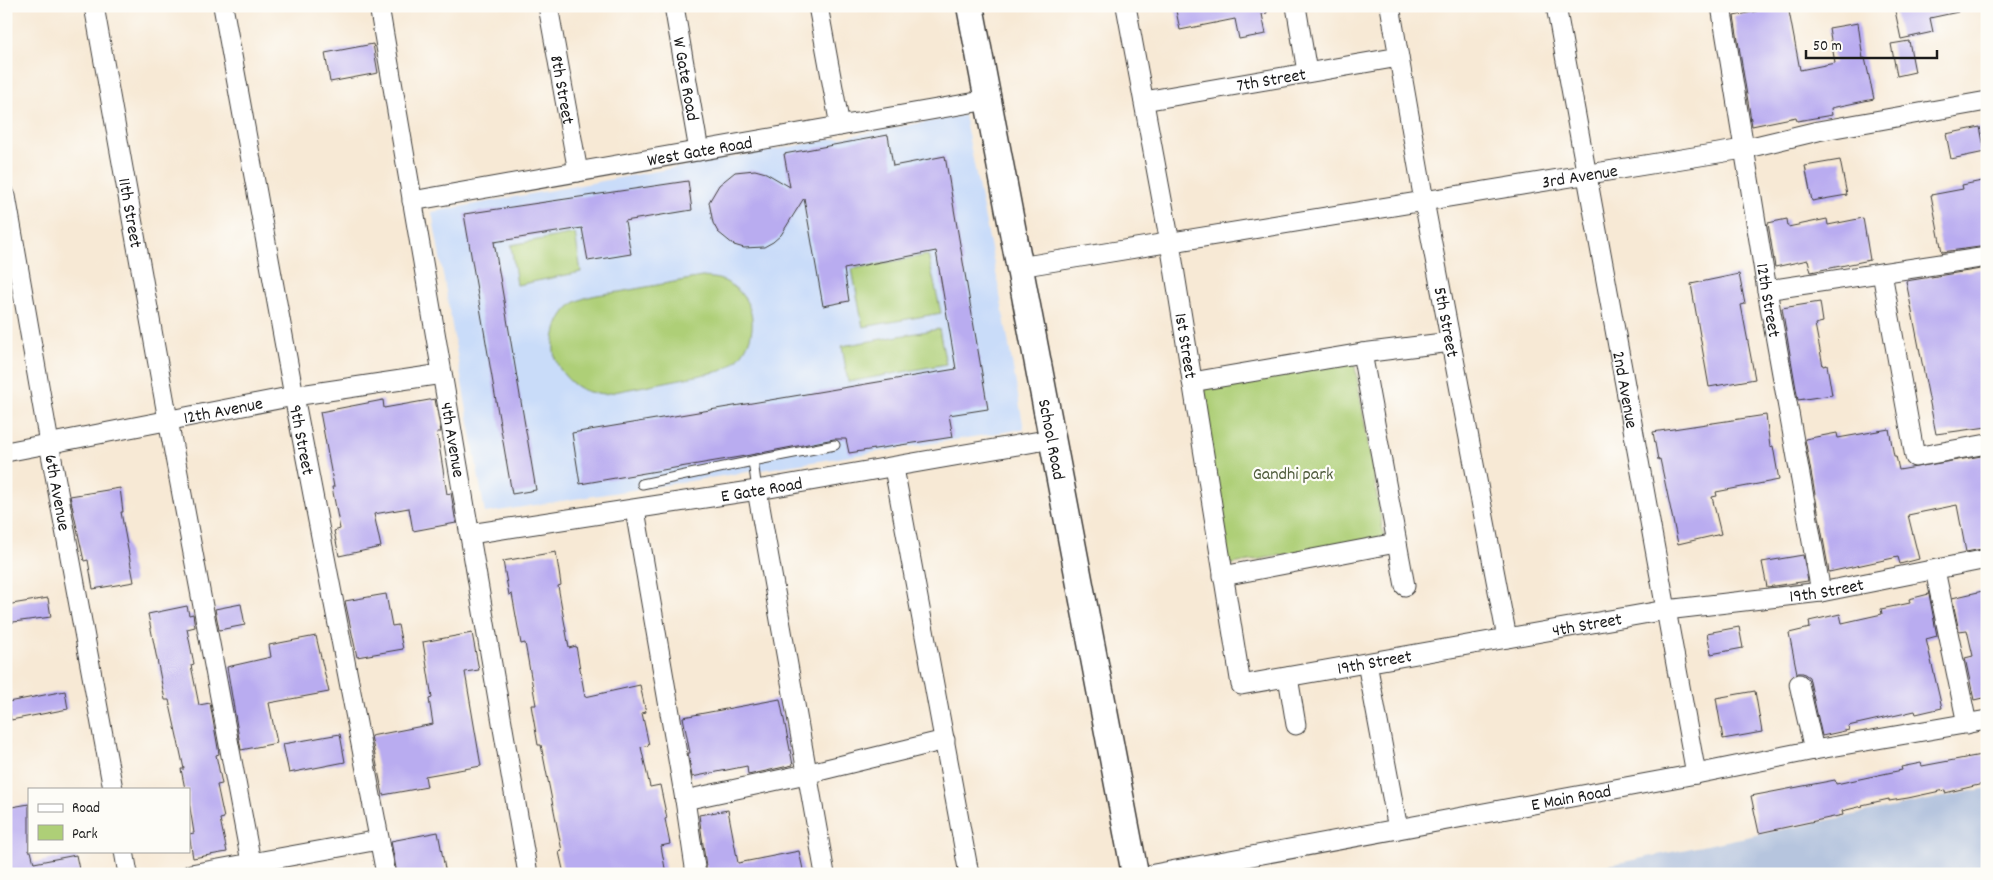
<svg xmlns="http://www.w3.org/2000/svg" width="1993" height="880" font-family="Dekko,sans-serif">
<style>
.built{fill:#c9dcf9}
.industrial{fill:#b6c5de}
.green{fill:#aecf77;stroke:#65764a}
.building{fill:#b9acf0}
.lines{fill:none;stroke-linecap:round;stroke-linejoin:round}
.lane-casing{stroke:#3d3b38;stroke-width:11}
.street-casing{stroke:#3d3b38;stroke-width:21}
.secondary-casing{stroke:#3d3b38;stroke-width:29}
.lane{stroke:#fff;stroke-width:9}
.street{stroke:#fff;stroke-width:19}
.secondary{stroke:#fff;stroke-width:26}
.labels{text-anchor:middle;stroke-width:4.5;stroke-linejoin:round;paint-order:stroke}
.street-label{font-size:18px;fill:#1c1c1c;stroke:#fdfcf7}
.park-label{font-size:18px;fill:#4f5b3c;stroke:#fdfcf7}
</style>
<rect width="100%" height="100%" fill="#fdfcf7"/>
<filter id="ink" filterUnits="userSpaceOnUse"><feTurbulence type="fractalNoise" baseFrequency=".02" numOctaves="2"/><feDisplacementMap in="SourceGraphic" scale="10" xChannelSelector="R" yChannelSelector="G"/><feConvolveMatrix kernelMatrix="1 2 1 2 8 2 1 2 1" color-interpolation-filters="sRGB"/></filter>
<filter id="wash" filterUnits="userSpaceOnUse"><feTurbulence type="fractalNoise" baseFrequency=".0096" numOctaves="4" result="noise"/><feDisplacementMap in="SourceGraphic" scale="20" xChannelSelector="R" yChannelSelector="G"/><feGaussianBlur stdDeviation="1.12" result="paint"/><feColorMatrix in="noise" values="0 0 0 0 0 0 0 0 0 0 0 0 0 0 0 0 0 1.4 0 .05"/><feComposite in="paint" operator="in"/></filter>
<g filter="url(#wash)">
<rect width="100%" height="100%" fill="#f7e9d5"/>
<path class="built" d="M964,115L997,278L1024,429L485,513L432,212Z"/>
<path class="industrial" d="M1987,788V874H1566L1569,873Z"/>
<g class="green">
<path d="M575,233L581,272L517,285L511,245Z"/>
<path d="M928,255L941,313L863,327L852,269Z"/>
<path d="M702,277C711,278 720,278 728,283C765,305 757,354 721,371L604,394C598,393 591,393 586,391C572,386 559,372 555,358C551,339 557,315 574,303C587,295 604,294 619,292C646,287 674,282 702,277Z"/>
<path d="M939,329L946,364L848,382L842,346Z"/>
<path d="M1354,360L1384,537L1227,565L1201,386Z"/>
</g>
<g id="blocks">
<g class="building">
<path d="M1175,6H1266L1267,13L1262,14L1266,34L1239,39L1235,19L1180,30Z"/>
<path d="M1756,6H1788L1800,70L1835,63L1829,28L1858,23L1863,59L1865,58L1874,99L1831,108L1832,115L1797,121L1796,117L1752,126L1734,16L1757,11Z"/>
<path d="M1894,6H1958V12L1930,18L1933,32L1901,39Z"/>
<path d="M1909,41L1915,72L1897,76L1891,44Z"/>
<path d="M373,44L378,73L330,82L325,53Z"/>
<path d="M1980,127L1985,152L1951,159L1946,134Z"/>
<path d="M888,135L893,166L945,156L988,409L949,415L953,437L849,453L846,439H834L745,456L580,484L572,433L956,369L936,251L844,269L849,301L823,306L804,198L781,235L773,242L764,247L744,248L734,245L718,232L713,223L709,202L719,185L735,172L755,170L766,173L790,187L784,154Z"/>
<path d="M1840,160L1847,195L1812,201L1805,166Z"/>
<path d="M1987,180V246L1942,252L1931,195L1963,189L1962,185Z"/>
<path d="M688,181L692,210L625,221L631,254L588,261L582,228L494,242L536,490L512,494L464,214Z"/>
<path d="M1863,218L1870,260L1811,272L1808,260L1775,267L1768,223L1787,219L1788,227L1827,219L1828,225Z"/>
<path d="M1987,268V427L1936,434L1906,281Z"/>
<path d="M1739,274L1745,304L1741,305L1755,379L1709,387L1691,284Z"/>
<path d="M1820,302L1823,322L1815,324L1823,366L1827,365L1832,395L1798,400L1782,308Z"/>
<path d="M435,399L441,432H437L447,494L451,493L456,523L413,531L409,508L374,514L381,547L339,556L334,531L340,529L332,487H334L320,412L383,400L384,408Z"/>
<path d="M1766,415L1770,447L1773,446L1779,480L1716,492L1717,496L1712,497L1721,534L1678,544L1660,459L1658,460L1653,432Z"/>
<path d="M1889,429L1894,456H1896L1899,470L1987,455V548L1966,552L1957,505L1908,515L1919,559L1900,564L1898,557L1829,572L1805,439L1837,433L1838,438Z"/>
<path d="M120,488L123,512H121L134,582L93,589L88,560L84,561L70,496Z"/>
<path d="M556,552L561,585L558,586L569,648L576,646L585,697L640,685L646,712L642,713L649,745L641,747L650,787L660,785L667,818L665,819L670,844L661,846L666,874H564L559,852L562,851L541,745H538L531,705H536L525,643L521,644L512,594L509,595L503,561Z"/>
<path d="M1803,555L1808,581L1767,587L1762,562Z"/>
<path d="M1987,590V697L1974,700L1965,658L1973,656L1967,630L1959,631L1952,598Z"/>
<path d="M386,594L392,626L398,625L403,649L357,657L345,601Z"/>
<path d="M1929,594L1937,636L1926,639L1942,708L1916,714L1915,711L1848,726L1849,730L1822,736L1809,677L1803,673H1797L1789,633L1810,628L1809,621L1840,614L1842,623L1882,614L1881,609L1910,603L1909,599Z"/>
<path d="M48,598L51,617L6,623V605Z"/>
<path d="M241,604L245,625L219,630L215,609Z"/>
<path d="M187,606L189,615L193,614L195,627L187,629L194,664L191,665L199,705L210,703L219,754L216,755L222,784L217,785L224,818L220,819L227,852L193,858L189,834L194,833L189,802V789H185L181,769H184L176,732L169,700H165L148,614Z"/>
<path d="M1739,627L1743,648L1711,654L1707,633Z"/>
<path d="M472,633L479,670L465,672L481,766L425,776L427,787L383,795L371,736L433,724L429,699L432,698L423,642Z"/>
<path d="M316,636L329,692L269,703L277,743L241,750L227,667L271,657L269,645Z"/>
<path d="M65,691L68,709L11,720L8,702Z"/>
<path d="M1755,691L1762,732L1723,739L1716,698Z"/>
<path d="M780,699L793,765L748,775L747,766L692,777L688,753H690L683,717Z"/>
<path d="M340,734L345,762L289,773L283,744Z"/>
<path d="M1981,755V756L1987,755V783L1945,793V790L1908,798L1889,801V799L1862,805L1863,806L1842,811L1843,815L1759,833L1751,796L1835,780L1836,784L1902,770L1901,767L1921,763L1922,766Z"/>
<path d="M29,804V851H31L34,863L76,855L80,874H6V808Z"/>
<path d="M728,810L738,863L799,851L804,874H707L699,815Z"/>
<path d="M438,832L446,874H397L391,841Z"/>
</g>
</g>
</g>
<g filter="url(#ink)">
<use href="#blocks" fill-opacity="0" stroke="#3d3b38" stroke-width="1"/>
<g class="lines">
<g class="lane-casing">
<g id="lane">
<path d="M642,484L753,461"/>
<path d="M757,490L753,461L835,445"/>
</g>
</g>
<g class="street-casing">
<g id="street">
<path id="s1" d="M94,6L168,420L251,862"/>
<path id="s2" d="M223,6L294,396L386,874"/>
<path id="s3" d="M379,6L528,874"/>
<path id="s4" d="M548,6L578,172"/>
<path id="s5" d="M674,6L699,151"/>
<path d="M818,6L840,126"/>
<path id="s6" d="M1126,6L1170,243L1241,685L1666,610L1821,592L1987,559"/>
<path d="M1296,6L1307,72"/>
<path id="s7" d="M1390,6L1424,201L1507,638"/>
<path id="s8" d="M1556,6L1696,774"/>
<path id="s9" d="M1721,6L1767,290L1821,592"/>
<path id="s10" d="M1144,101L1399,57"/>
<path id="s11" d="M6,196L49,443L113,789"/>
<path id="s12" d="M412,201L988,100"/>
<path id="s13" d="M1019,267L1743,149L1818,131L1987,101"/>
<path d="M1882,273L1915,457L1987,444"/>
<path d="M1767,290L1987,257"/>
<path d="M1362,353L1405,586"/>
<path d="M1192,382L1362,353L1451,342"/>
<path id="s14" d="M6,452L294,396L442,374"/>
<path d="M894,468L969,874"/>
<path d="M757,490L825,874"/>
<path d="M635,510L685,800L696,874"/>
<path id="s15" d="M470,534L757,490L1052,439"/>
<path d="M1935,570L1967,724"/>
<path d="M1223,576L1396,543"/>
<path d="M1367,663L1398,829"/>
<path d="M1288,677L1296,725"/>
<path d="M1799,684L1814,750"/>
<path d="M685,800L806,774L945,740"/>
<path d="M124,851L128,874"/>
<path d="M191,874L379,840"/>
<path id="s16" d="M1154,874L1696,774L1814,750L1987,720"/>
</g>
</g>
<g class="secondary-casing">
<g id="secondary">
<path id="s17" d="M970,6L1135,874"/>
</g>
</g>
<use href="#lane" class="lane"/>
<use href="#street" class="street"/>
<use href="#secondary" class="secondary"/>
</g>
</g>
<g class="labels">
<g class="street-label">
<text dy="6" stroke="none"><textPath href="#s5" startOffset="74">W Gate Road</textPath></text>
<text dy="6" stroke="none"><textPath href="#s10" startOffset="129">7th Street</textPath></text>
<text dy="6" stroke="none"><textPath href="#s4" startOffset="85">8th Street</textPath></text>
<text dy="6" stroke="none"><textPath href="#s12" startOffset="292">West Gate Road</textPath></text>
<text dy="6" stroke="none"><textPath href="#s13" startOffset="568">3rd Avenue</textPath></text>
<text dy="6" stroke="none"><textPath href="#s1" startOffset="210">11th Street</textPath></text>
<text dy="6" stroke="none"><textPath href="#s9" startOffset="298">12th Street</textPath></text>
<text dy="6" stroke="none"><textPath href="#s7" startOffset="321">5th Street</textPath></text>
<text dy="6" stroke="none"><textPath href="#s6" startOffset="345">1st Street</textPath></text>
<text dy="6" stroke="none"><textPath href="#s8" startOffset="390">2nd Avenue</textPath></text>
<text dy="6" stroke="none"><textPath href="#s14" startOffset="221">12th Avenue</textPath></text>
<text dy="6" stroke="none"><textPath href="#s2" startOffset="441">9th Street</textPath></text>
<text dy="6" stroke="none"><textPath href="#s3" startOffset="440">4th Avenue</textPath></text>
<text dy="6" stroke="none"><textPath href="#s17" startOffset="441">School Road</textPath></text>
<text dy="6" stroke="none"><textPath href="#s15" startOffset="295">E Gate Road</textPath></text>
<text dy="6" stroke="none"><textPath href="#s11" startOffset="301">6th Avenue</textPath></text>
<text dy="6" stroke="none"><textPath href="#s6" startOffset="1282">19th Street</textPath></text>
<text dy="6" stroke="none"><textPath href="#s6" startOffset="1040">4th Street</textPath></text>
<text dy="6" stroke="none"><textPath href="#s6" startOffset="824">19th Street</textPath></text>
<text dy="6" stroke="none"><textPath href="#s16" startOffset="424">E Main Road</textPath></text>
</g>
<g class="park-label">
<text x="1293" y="479">Gandhi park</text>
</g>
</g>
<rect width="1993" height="880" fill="none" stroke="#fdfcf7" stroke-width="25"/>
<rect x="28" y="788" width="162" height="65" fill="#fdfcf7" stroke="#a3a29f"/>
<rect x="38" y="804" width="25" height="8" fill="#ffffff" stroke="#a3a29f"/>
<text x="72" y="812" font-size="15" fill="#1c1c1c">Road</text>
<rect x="38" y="825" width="25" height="15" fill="#aecf77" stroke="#a3a29f"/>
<text x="72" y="838" font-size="15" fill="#1c1c1c">Park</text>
<path d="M1806 50v8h131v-8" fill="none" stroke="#1c1c1c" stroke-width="2.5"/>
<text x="1813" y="50" font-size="15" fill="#1c1c1c" stroke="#fdfcf7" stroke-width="4" paint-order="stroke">50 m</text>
</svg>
